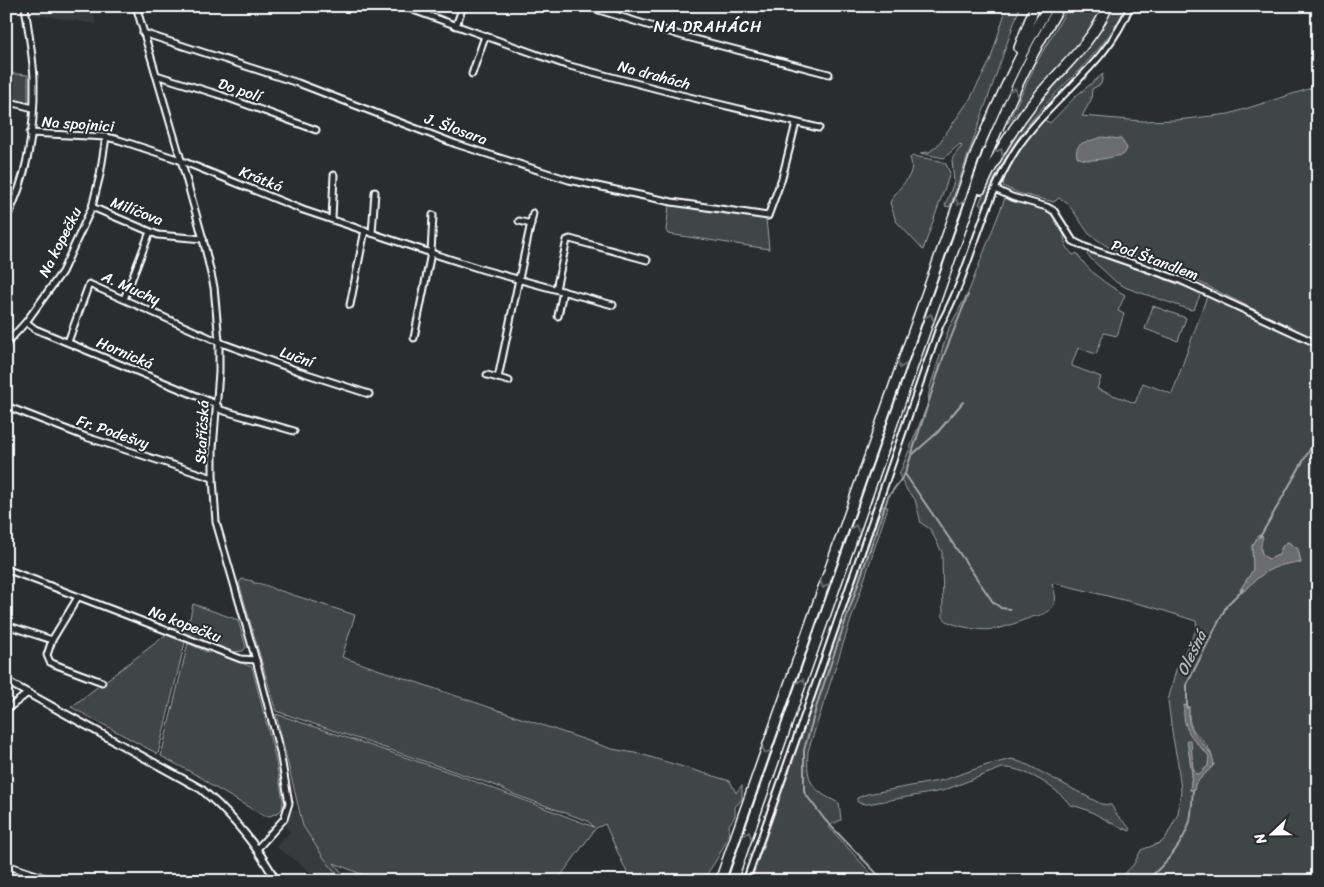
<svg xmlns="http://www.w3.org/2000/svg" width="1324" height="887" font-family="Sriracha,sans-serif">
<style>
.built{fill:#373a3b}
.green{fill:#414445;stroke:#a0a2a2;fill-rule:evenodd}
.water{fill:#6a6c6d;stroke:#a6a7a7}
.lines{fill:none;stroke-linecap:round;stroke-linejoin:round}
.stream{stroke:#a6a7a7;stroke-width:2}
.minor-casing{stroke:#fff;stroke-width:9}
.tertiary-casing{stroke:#fff;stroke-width:10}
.motorway-casing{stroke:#fff;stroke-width:12}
.minor{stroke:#2a2d2e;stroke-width:5}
.tertiary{stroke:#2a2d2e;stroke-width:6}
.motorway{stroke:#2a2d2e;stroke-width:9}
.oneway{stroke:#6a6c6d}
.labels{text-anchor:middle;stroke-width:4;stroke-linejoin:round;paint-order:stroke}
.street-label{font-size:15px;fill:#fff;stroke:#2a2d2e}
.neighbourhood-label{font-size:16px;letter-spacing:1px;fill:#fff;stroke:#2a2d2e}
.water-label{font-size:16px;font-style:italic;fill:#b4b6b6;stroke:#2a2d2e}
</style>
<rect width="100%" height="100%" fill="#2a2d2e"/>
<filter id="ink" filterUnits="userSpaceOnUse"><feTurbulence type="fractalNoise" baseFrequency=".02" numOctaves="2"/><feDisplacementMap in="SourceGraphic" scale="10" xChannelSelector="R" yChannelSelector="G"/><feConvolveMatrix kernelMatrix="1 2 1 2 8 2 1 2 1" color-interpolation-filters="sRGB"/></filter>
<g filter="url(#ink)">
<g class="built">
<path d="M32,6H92L96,24L31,14Z"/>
<path d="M292,810H298L302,824L311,839L343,881H319L298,862L276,847L290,831L286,827Z"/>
</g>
<g class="green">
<path d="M1007,6H1020L950,207L945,206L954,182L952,160L954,156L962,146L960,144L944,158L920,153L929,152L937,146L970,99L990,61Z"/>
<path d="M1069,6H1103C1079,52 1040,85 1007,124L1038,60Z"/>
<path d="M1113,6H1126C1108,47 1073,74 1044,106C1017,135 996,170 983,207L979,204L997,163L1013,137L1031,113L1087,49Z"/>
<path d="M6,73L28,75V101L25,103L6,98Z"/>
<path d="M1103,74L1101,84L1092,89L1091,100L1082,116L1142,121L1177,120L1229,114L1318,86V341L1183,274L1108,247L1089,234L1067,202L1059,198L1054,202L1018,193L1003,186C1006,163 1030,137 1043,119L1050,123L1076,96Z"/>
<path d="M913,156L940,161L946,164L950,173L923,250L896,221L890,203C896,187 918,177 910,158Z"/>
<path d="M1005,198L1046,209L1053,214L1063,230L1066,247L1073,255L1077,253C1088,272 1106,284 1125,295L1118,311L1124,314L1117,336L1104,333L1096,354L1078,348L1072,364V366L1101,377L1097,389L1135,403L1143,383L1172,394L1207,296L1318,347V881H1118L1134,864L1141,850L1160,843L1165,839L1178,814L1181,791L1178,764L1173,738L1168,701L1176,670L1197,628L1196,621L1152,607L1055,583L1052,585C1056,594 1058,602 1050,610C1046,614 1038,616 1032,617C1002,628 993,634 960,626C954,624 947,623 943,617L942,552L930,529L921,523L915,499L908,492L899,475L927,406L930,387L949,328L968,293ZM1259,535C1261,544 1258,555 1269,559L1279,555C1280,549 1283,544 1288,542L1298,549L1301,563C1275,562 1260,574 1243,592L1240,590L1253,570L1252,546ZM1185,705L1189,707C1188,734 1197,730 1209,749C1212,754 1213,760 1214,765L1195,784L1194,790H1190L1192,774L1187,740L1193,768L1196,774H1199L1208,766L1209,756C1195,742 1181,727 1185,705Z"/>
<path d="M672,204L766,219L769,249L668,234L666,230L669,206Z"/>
<path d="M1088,252L1153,275L1201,293L1194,309L1191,310L1127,288L1116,282L1088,256L1087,254Z"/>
<path d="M1153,306L1186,318L1178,341L1145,329Z"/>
<path d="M882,506L888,507L808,751C806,782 811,790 839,803L841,820L828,826L878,881H751Z"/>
<path d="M242,579L253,581V583C260,583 270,586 275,590H278L355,615L342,657L612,749L640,754L730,781L736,793L742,785V799L735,807V816L729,825C731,839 710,872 701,881H626L628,875L605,824L596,828L557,881H378L334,863L349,881H342L324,858L303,826L276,714L458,775L594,827L588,821L513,794L497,786L276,711L239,583Z"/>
<path d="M193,604L238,620L246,647L243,651L234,652L173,630L190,618Z"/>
<path d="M166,635L185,642L158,754L71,707Z"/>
<path d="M188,643L209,653L210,651L252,667L275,757L283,800L282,809L279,812L270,816H264L212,786L202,778L161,756Z"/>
<path d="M1012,759L1028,765L1101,804L1111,805C1114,809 1115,813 1118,816C1122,821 1127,824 1130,829V831C1106,823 1096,810 1070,805C1059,789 1023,766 1002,768L942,791L867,804L859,803L857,801V798L867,794L944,780L987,765Z"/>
</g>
<g class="water">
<path d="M1102,137L1121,139L1127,148L1125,153L1123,155C1109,157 1090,164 1077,157C1073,140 1091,142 1102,137Z"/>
<path d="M1259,535L1263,537C1260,546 1259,556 1269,559L1279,555L1283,545L1288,542L1298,549L1301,563C1276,562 1260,574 1243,592L1240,590L1253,570L1252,546Z"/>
<path d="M1184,705L1189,707C1189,712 1188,718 1189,723C1194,740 1213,747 1214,765L1195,784L1194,790H1190L1192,774L1187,740H1190L1191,742L1193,768L1196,774H1199L1208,766L1209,756C1193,739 1182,731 1184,705Z"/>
</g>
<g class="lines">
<g class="stream">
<path d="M913,454L937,433L963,402"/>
<path d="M905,474L993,602L1001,608L1010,609"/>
<path d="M1260,537L1318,435"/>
<path d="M1187,708V684L1227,605L1243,589"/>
<path d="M884,881L825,820L804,792V750L819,698L888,497L905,474L944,355L968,295"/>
<path d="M1146,881C1165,864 1183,845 1190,821C1192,811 1192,800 1193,790"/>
</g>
<g class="minor-casing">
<g id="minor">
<path d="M136,6L181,160L203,239L214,287L219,341V372L213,449V478L216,522L256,660L280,752L287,792L289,803L284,819L257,849"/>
<path d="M402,6L566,65L681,95L819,128"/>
<path d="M586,6L683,36L829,74"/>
<path d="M456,26L463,6"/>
<path d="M143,33L298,83L456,144L569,180L672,202L768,216L782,178L796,123"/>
<path d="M472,74L485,36"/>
<path d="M156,75L220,95L316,130"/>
<path d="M6,101L33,108"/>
<path d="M30,133L106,137L119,140L177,159L303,210L431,253L484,270L613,305"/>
<path d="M995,189L1012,197L1047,207L1054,211L1073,241L1085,247L1180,280L1318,344"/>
<path d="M92,207L158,235L203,239"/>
<path d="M6,219C28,177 35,126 34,79C33,55 28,30 25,6"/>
<path d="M332,219L334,175"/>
<path d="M519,221L531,224"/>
<path d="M372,233L375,192"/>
<path d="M556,289L567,240L570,239L647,260"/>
<path d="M124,299L150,232"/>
<path d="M350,305L365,230"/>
<path d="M558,316L563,291"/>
<path d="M26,322L35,329L216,404L221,410L294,431"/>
<path d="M414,338L431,253L433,215"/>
<path d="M68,342L89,284L224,344L301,372L369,394"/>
<path d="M6,344L26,322L62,272L92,207L100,175L106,137"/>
<path d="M487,375L509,381"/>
<path d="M498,378L533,213"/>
<path d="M6,406L86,437L213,478"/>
<path d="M6,569L241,659L256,660"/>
<path d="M78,597L52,640L47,655L50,662L54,664L102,682"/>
<path d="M6,625L52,640"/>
<path d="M6,710L28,693"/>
<path d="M6,865L55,881"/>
<path d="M746,881L822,666L940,325C971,270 981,205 1015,151C1048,100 1108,65 1130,6"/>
</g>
</g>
<g class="tertiary-casing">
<path id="tertiary" d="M6,681L201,789C232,815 257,845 276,881"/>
</g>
<g class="motorway-casing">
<g id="motorway">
<path d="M1019,48L1035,6"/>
<path d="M981,189C996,155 1016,123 1040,94C1064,66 1093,41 1108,6"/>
<path d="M720,881L977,150C999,101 1020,52 1049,6"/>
<path d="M732,881L988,152C1009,101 1031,53 1060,6"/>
</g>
</g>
<use href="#minor" class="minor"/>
<use href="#tertiary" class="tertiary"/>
<use href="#motorway" class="motorway"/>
</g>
<defs><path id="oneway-chevron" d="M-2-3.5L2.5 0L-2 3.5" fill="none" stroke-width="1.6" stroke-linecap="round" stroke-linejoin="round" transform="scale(1.25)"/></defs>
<g class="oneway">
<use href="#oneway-chevron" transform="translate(1014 91) rotate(-64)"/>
<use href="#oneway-chevron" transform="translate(1000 152) rotate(-60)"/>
<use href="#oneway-chevron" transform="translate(959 202) rotate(109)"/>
<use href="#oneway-chevron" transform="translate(930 317) rotate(-70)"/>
<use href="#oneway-chevron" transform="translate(901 365) rotate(110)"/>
<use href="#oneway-chevron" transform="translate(855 528) rotate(-71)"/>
<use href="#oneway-chevron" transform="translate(824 585) rotate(109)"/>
<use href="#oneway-chevron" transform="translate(802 682) rotate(-71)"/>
<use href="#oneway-chevron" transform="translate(766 751) rotate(109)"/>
<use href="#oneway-chevron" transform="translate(748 835) rotate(-71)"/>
</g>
</g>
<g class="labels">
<g class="street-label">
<text transform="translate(654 75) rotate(15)" y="5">Na drahách</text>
<text transform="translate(240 90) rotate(19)" y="5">Do polí</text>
<text transform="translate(78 124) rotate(4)" y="5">Na spojnici</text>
<text transform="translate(456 129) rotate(20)" y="5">J. Šlosara</text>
<text transform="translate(261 179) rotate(22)" y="5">Krátká</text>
<text transform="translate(137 211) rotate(21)" y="5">Milíčova</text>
<text transform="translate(60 242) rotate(-63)" y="5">Na kopečku</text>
<text transform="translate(1155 260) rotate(20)" y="5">Pod Štandlem</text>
<text transform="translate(131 288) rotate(24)" y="5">A. Muchy</text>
<text transform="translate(125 353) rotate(23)" y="5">Hornická</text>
<text transform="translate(297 357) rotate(19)" y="5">Luční</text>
<text transform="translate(113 432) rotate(19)" y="5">Fr. Podešvy</text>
<text transform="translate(202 432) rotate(-87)" y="5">Staříčská</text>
<text transform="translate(185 624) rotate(21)" y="5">Na kopečku</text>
</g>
<g class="neighbourhood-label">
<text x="708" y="32">NA DRAHÁCH</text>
</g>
<g class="water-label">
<text transform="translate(1191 653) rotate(-64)" y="6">Olešná</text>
</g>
</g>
<rect width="1324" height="887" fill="none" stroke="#2a2d2e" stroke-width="25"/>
<rect x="12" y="12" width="1299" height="862" fill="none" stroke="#fff" stroke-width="2" filter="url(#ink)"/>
<g transform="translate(1272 834) rotate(248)" stroke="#2a2d2e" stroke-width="4" paint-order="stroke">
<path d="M0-4L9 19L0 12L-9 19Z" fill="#ffffff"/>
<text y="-8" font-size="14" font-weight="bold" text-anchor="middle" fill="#ffffff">N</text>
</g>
</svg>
